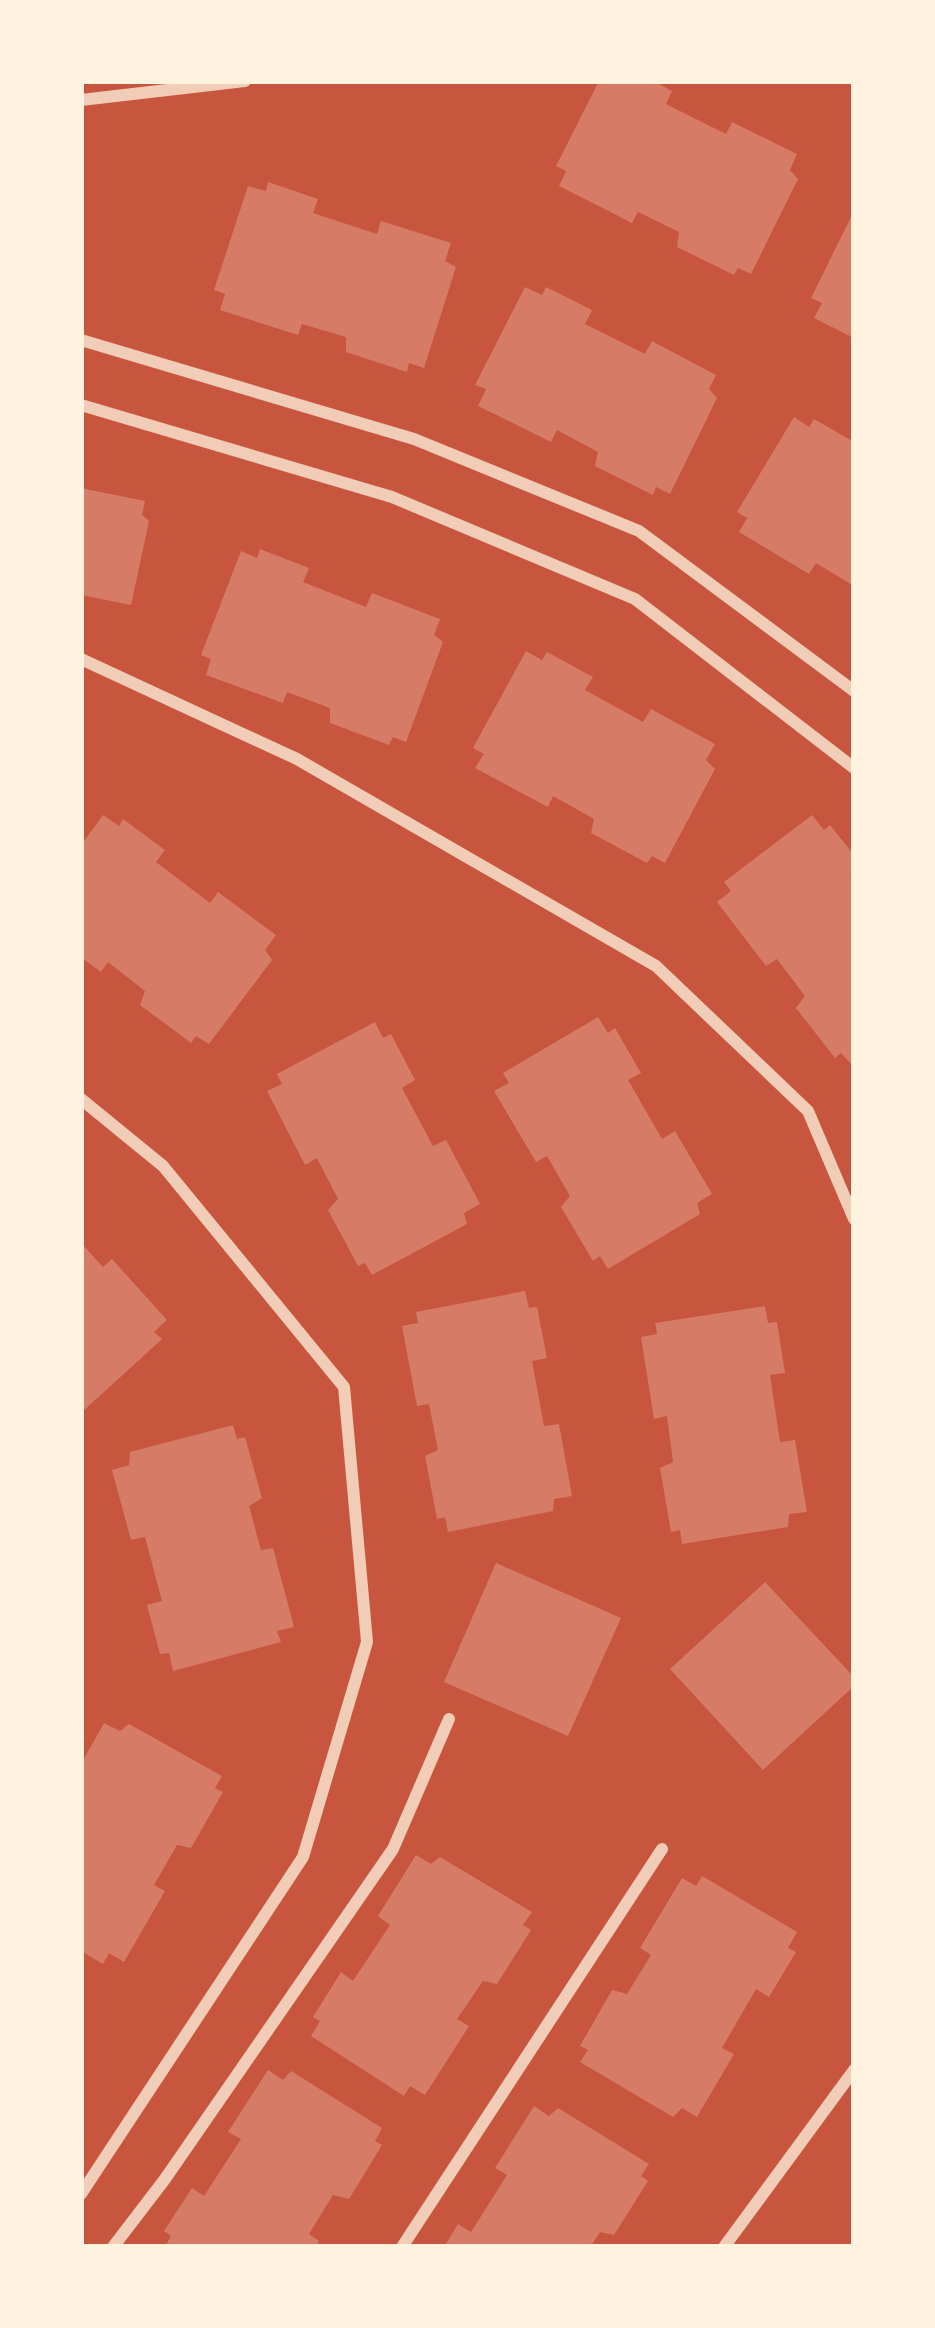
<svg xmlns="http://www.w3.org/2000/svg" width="935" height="2328" font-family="Jost,sans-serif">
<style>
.building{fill:#d67c66}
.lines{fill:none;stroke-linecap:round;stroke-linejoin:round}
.minor{stroke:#f1ccb7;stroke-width:12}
</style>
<rect width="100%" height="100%" fill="#c8553d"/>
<g class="building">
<path d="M599,81H653L672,91L666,104L726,134L732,122L797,154L790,170L798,179L751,274L738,268L734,275L677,247L679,232L638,212L632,223L559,186L566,171L556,166Z"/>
<path d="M268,182L318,199L313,213L377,234L381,221L451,243L445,261L456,267L424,368L409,363L407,372L346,352V337L302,324L298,335L220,310L225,294L214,290L248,186L266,191Z"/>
<path d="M854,211V338L814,318L822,303L811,298Z"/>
<path d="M525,287L542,295L546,287L592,310L585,324L645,354L652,341L716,375L709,389L717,398L670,494L656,487L653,495L595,466L598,452L557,430L551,442L478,406L486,389L475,385Z"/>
<path d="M794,417L809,427L814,419L854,442L851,459L854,461V586L816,563L809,574L739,532L747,518L737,512Z"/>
<path d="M81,488L145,501L142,515L149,521L131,605L81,595Z"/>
<path d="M260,549L309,568L303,582L366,607L372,593L440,619L434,635L443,642L406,742L393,737L389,745L330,723V708L287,692L283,703L206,675L211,659L201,655L241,551L257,558Z"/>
<path d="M526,651L542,660L547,652L593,677L585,690L643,722L651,709L715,744L706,760L715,769L665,863L652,856L647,863L591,833L594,819L553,796L548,807L475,768L484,754L473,748Z"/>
<path d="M103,815L119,826L123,819L165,850L156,862L210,903L218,892L276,935L265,950L272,960L209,1044L196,1036L191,1043L140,1005L145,991L108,962L101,972L81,957V845Z"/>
<path d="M812,815L824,830L830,825L854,855V872L850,876L854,881V1062L851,1064L841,1053L835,1058L796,1008L805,996L777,959L766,966L717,902L731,891L724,882Z"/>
<path d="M598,1017L608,1033L615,1028L641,1073L628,1080L662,1139L675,1131L712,1194L697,1203L700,1214L608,1269L600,1256L593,1261L561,1207L570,1196L547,1156L536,1162L494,1091L509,1083L503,1073Z"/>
<path d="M375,1022L383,1038L391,1034L415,1080L402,1088L433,1146L446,1140L480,1204L464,1213L467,1224L372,1275L365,1263L358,1266L328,1210L338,1199L317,1158L305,1165L267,1091L282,1084L277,1074Z"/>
<path d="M81,1243L103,1267L112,1259L167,1320L154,1332L162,1339L81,1413Z"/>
<path d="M525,1291L529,1308L537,1307L547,1358L532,1361L544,1426L559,1424L572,1496L554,1499L553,1511L448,1532L445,1517L437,1519L425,1456L438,1450L429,1404L417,1406L402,1326L418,1323L416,1312Z"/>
<path d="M765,1306L768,1323L777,1322L785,1373L770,1375L780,1442L795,1440L807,1512L789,1514L788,1527L682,1544L680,1530L671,1532L660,1468L673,1462L667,1416L654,1419L641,1337L657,1334L655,1323Z"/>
<path d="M233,1425L237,1439L245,1437L262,1498L249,1506L261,1550L273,1548L294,1627L277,1631L281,1642L173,1671L169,1653L160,1654L147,1605L162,1601L145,1537L131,1540L112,1470L129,1465L130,1452Z"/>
<path d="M496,1563L621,1618L568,1736L444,1682Z"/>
<path d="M765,1582L854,1677V1686L763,1770L670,1669Z"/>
<path d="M104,1723L120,1731L129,1724L222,1776L215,1788L223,1792L191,1848L177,1845L154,1885L165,1891L124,1962L109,1953L103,1964L81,1951V1764Z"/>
<path d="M416,1855L431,1864L440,1857L532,1912L523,1925L531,1930L497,1984L483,1981L457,2019L469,2026L425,2095L410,2086L404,2096L311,2036L320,2021L313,2017L341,1972L353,1981L390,1925L378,1916Z"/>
<path d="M702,1876L797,1932L788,1948L796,1952L769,1997L756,1989L722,2048L734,2054L697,2117L682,2108L673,2117L580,2062L588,2050L580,2046L612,1990L627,1994L651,1955L640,1948L682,1878L696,1886Z"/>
<path d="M268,2070L283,2080L291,2071L382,2128L375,2141L382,2145L349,2199L333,2195L309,2234L319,2241L316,2247H165L171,2236L164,2231L192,2188L204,2196L241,2139L228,2132Z"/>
<path d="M534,2106L549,2116L558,2108L649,2164L641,2176L648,2181L614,2235L600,2232L590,2247H444L458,2224L471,2232L507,2175L495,2168Z"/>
</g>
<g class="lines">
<g class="minor">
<path d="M81,100L245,81"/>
<path d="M81,340L414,439L639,531L854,691"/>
<path d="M81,405L392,497L635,599L854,768"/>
<path d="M81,659L297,759L656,966L808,1111L854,1219"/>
<path d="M81,1099L163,1166L344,1387L367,1642L303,1857L81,2194"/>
<path d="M113,2247L165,2179L393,1849L449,1719"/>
<path d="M402,2247L662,1849"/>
<path d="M724,2247L854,2070"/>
</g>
</g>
<rect width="935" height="2328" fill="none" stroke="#fff3e0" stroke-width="168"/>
</svg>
